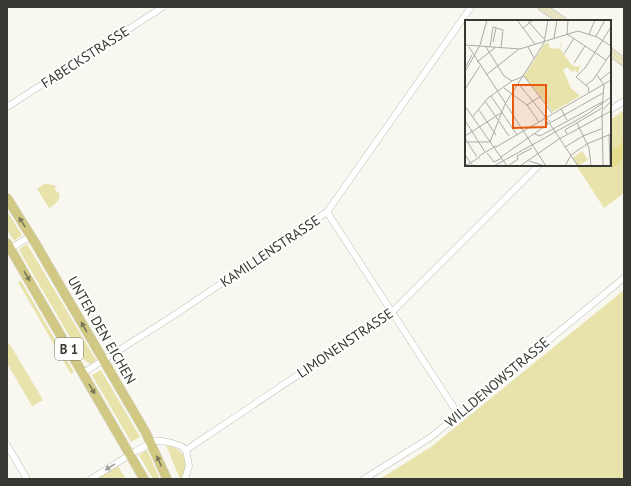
<svg xmlns="http://www.w3.org/2000/svg" width="631" height="486" font-family="'PT Sans',sans-serif">
<style>
.green{fill:#e8e2ab}
.water{fill:#e6dd8c}
.lines{fill:none;stroke-linecap:round;stroke-linejoin:round}
.minor-casing{stroke:#bfbfb9;stroke-width:7}
.secondary-casing{stroke:#bfbfb9;stroke-width:9}
.primary-casing{stroke:#d3d3d2;stroke-width:10}
.minor{stroke:#fff;stroke-width:6}
.secondary{stroke:#e8e4c1;stroke-width:8}
.primary{stroke:#d1c983;stroke-width:9}
.oneway{fill:#7c7958}
.oneway2{fill:#9b9b9a}
.labels{text-anchor:middle;stroke-width:4;stroke-linejoin:round;paint-order:stroke}
.shield{fill:#fffffe;stroke:#737371;stroke-width:1}
.shield-label{font-size:13px;font-weight:bold;fill:#373734}
.street-label{font-size:14px;fill:#373734;stroke:#fffffe}
.inset-road{fill:none;stroke:#ababa5;stroke-width:1}
.view{fill:#e8590c;fill-opacity:0.15;stroke:#e8590c;stroke-width:2}
.inset-edge{fill:none;stroke:#373734;stroke-width:2}
</style>
<rect width="100%" height="100%" fill="#f8f8f1"/>
<g class="green">
<path d="M624,110V193L604,208L576,165H610V120Z"/>
<path d="M44,184C49,184 52,184 57,187L54,188L58,193L59,191C61,200 56,204 49,208L37,189Z"/>
<path d="M7,211L22,235L14,241L7,230Z"/>
<path d="M27,244L96,360L91,364L84,360L81,356L19,250V249Z"/>
<path d="M21,281L74,372L71,374L18,282Z"/>
<path d="M624,290V479H380L431,447Z"/>
<path d="M9,343L43,400L32,406L7,363V344Z"/>
<path d="M101,370L140,437L131,442L92,375Z"/>
<path d="M166,445C184,449 192,461 181,479H180Z"/>
<path d="M147,450L160,479H153L139,455Z"/>
<path d="M118,466L126,479H97Z"/>
</g>
<path class="water" d="M624,141V159L613,168L609,165H610C610,150 613,150 624,141Z"/>
<g class="lines">
<g class="minor-casing">
<g id="minor">
<path d="M7,107L163,7"/>
<path d="M610,110L624,101"/>
<path d="M327,212L458,414"/>
<path d="M8,250L31,236"/>
<path d="M83,373L176,314L327,212L471,7"/>
<path d="M7,445L27,479"/>
<path d="M186,450L392,312L539,165"/>
<path d="M91,479L136,451L155,441H162L172,443L181,446L186,450L189,466L185,479"/>
<path d="M364,479L431,437L624,278"/>
</g>
</g>
<g class="secondary-casing">
<g id="secondary">
<path d="M542,7L563,21"/>
<path d="M610,52L624,62"/>
</g>
</g>
<g class="primary-casing">
<g id="primary">
<path d="M7,198L34,241L146,433L167,479"/>
<path d="M7,243L144,479"/>
</g>
</g>
<use href="#minor" class="minor"/>
<use href="#secondary" class="secondary"/>
<use href="#primary" class="primary"/>
</g>
<defs><path id="oneway-solid" d="M-6-.8H1V-3.2L6.5 0L1 3.2V.8H-6Z"/></defs>
<g class="oneway">
<use href="#oneway-solid" transform="translate(22 222) rotate(-122)"/>
<use href="#oneway-solid" transform="translate(27 276) rotate(60)"/>
<use href="#oneway-solid" transform="translate(84 327) rotate(-120)"/>
<use href="#oneway-solid" transform="translate(92 389) rotate(60)"/>
<use href="#oneway-solid" transform="translate(159 461) rotate(-115)"/>
</g>
<use class="oneway2" href="#oneway-solid" transform="translate(110 467) rotate(148)"/>
<g class="labels">
<rect class="shield" x="55" y="338" width="28" height="22" rx="3"/>
<g class="shield-label">
<text x="69" y="354">B 1</text>
</g>
<g class="street-label">
<text transform="translate(85 57) rotate(-33)" y="5">FABECKSTRASSE</text>
<text transform="translate(270 251) rotate(-34)" y="5">KAMILLENSTRASSE</text>
<text transform="translate(102 330) rotate(60)" y="5">UNTER DEN EICHEN</text>
<text transform="translate(345 343) rotate(-34)" y="5">LIMONENSTRASSE</text>
<text transform="translate(497 382) rotate(-40)" y="5">WILLDENOWSTRASSE</text>
</g>
</g>
<g transform="translate(465 20)">
<rect width="146" height="146" fill="#f8f8f1"/>
<path d="M97,18L95,29L106,44L111,47L115,46L113,54L110,50L107,52L102,47L98,50L106,68L115,76L88,92L59,56L79,25L83,22L85,28L94,29ZM117,131L123,140L113,146L108,138Z" fill="#e8e2ab"/>
<path class="inset-road" d="M52,0L70,24M62,0L79,19M103,0L102,14L141,40M58,8L68,0M124,14L130,0M131,16L140,0M89,18L92,0M28,22L31,8M0,25L55,29L113,11L132,17L146,26M4,27L81,146M21,27L39,56L47,61M25,27L28,7L38,10L36,28M63,27L69,38M99,34L109,18M12,42L31,27M109,43L120,26M0,48L7,35M0,52L15,25L22,0M21,55L54,29M132,55L139,65L137,89M135,60L146,51M47,61L59,56L87,93M53,63L79,95M121,65L128,60L146,33M39,68L62,85L74,102M0,69L15,46M124,72L123,67L111,57L120,48L146,7M26,76L52,115M20,81L44,116M62,85L76,76M0,86L42,146M96,89L102,100M14,90L31,115M119,92L137,82M8,96L23,78L47,61M1,102L20,132M112,103L124,128L126,146M83,104L79,95L85,102M85,104L113,146M70,114L75,116L119,92M102,114L100,110L137,88M144,114L145,146M0,116L36,93M0,118L12,137M0,122H25M25,122L40,84L79,23L83,0M31,127L146,60M100,127L118,116L136,109M22,133L29,142L37,138M0,135L8,146M14,136L31,126M36,137L83,104L138,73M64,141L80,146M0,146L15,137M29,146L121,95L146,77M43,146L53,139L52,136L67,128M55,146L94,119L146,91M100,146L106,135L122,124L146,114M138,146L137,91L146,81"/>
<path class="view" d="M48,65H81V107L48,108Z"/>
<rect width="146" height="146" class="inset-edge"/>
</g>
<rect width="631" height="486" fill="none" stroke="#373734" stroke-width="16"/>
</svg>
